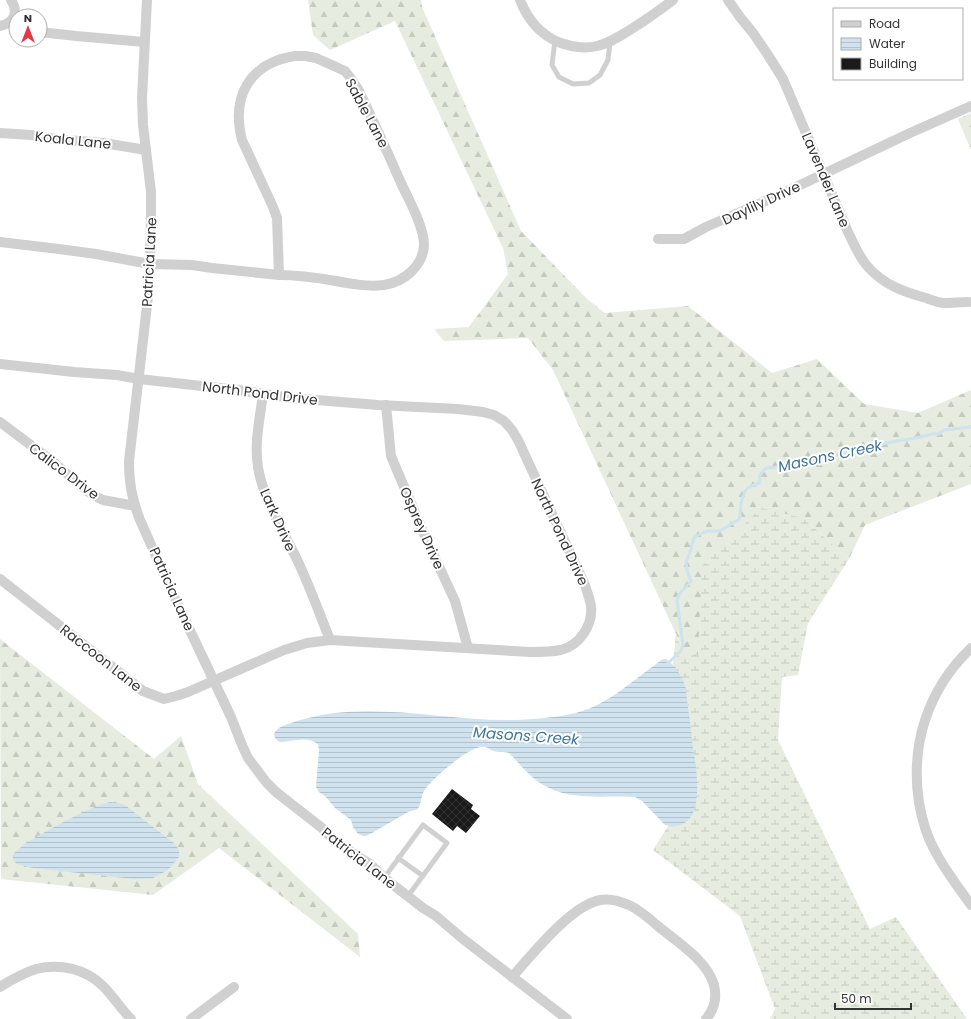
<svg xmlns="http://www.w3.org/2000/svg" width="971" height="1019" font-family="Poppins,sans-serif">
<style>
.forest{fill:url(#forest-firs)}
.wetland{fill:url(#wetland-marsh)}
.water{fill:url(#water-rules)}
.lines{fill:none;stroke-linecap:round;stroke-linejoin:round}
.stream{stroke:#cfe2ee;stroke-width:3}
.building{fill:url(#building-cross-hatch)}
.lane{stroke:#d0d0d0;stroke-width:5}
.street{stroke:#d0d0d0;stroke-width:10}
.labels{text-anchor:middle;stroke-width:4;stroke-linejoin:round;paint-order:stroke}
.street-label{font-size:14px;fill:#333;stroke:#fff}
.water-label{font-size:15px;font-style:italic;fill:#3f7597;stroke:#fff}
</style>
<defs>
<pattern id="forest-firs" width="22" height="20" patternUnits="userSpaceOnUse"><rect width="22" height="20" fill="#e6ecdf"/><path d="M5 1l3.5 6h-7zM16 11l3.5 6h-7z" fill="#c6cbc0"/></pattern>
<pattern id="wetland-marsh" width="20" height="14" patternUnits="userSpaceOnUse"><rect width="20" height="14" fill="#e6ecdf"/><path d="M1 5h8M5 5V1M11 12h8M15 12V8" fill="none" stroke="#c6cbc0"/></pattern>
<pattern id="water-rules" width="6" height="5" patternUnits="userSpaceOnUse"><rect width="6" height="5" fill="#cfe2ee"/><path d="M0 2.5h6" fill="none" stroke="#b2c2cd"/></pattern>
<pattern id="building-cross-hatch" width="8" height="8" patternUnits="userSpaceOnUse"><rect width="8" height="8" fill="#1a1a1a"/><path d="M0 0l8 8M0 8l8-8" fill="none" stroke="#333"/></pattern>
</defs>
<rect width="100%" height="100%" fill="#fff"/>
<g class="forest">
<path d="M308,0H421L422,7L521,231L587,299L605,313L688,306L772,373L817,359L864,404L918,413L971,390V484L865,525L849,559L803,518L703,566L698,656L684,651L553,370L528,338L444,341L434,329L469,327L508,274L503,248L395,21L330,50L313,35Z"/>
<path d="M971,113V150L958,119Z"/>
<path d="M0,639L154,759L181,736L198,784L358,934L360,957L219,848L153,895L1,879Z"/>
</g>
<path class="wetland" d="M761,508L803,518L849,559L808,623L798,675L782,677L778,740L870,929L896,917L967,1019H770L775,1009L740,916L653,850L668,826L689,819L686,692L673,664L676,634L684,651L698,655L702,566Z"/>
<g class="water">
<path d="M663,659H666C675,665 682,676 685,686C687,693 687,701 688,708C690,719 691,730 692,741C695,762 706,812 683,824C677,827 671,827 665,825L642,801L635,797C604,795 568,802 540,783C529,776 519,763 509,753C504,751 499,753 494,751C488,750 489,746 480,747C467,749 430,780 424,791C421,796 421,804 418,809L408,812L372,833L366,836H363L358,834L353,827L351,820L335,808L326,797L319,792L316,787L319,750L318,744C306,735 292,742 279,742L275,738L274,734C277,726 287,725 294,722C363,699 436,720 507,720C530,720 554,718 576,713C610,704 635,678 663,659Z"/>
<path d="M110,802L119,803L125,805L175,844L179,850V857L168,870L153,878L134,879L33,868L17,864L13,860C13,855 15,852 19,849C26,842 36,837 45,832C66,821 87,808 110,802Z"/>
</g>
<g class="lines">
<path class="stream" d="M667,664L680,652L683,645L677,601C678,591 687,588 691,581L687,570L686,562L690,552L691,548L694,538L696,536L707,531H720L738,520L740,517L741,503L745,491L749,487L759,483L760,475L765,469L768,468L777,467L793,466L800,461L849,453L886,443L921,437L931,434H939L944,430L971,427"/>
</g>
<path class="building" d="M452,789L473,805L471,809L480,816L466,833L457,826L453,831L432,814Z"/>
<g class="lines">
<g class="lane">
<path d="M555,40L552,65L559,77L573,84L589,83L600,75L608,60L610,42"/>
<path d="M398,858L423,876"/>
<path d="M384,878L423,825L447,843L408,896"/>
</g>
<g class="street">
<path d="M147,0L142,98L143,125L151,192V219L150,259L148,297L129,461C129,483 132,499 140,520L177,603L231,717L242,745L248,758L266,782L276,792L322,828L332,838L357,856L370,864L383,877L423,908L436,916L463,939L567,1019"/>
<path d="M520,0C527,18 540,34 558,42C571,47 584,49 597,46C610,43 622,35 633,28C647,19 660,10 673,0"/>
<path d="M728,0L740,17L753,33L768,55L783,79L848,232C854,244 859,257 868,267C884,285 904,292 926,298C932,300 938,303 944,303C952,303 961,302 969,302"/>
<path d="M0,26C14,23 19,12 11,0"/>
<path d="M40,32L76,36L144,42"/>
<path d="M295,56H305L316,58L345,71L352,80L358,89C373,120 387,151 401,183C409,200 424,227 424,245C423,266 404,282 384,285C368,287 352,284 336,281C319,278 297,275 279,275L277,218L273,207L242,140C231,97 249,63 295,56Z"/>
<path d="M0,133L31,135L55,139L104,143L146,150"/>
<path d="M658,239H684L706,227L777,196L910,133L971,106"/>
<path d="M0,242L59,249L96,254L150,264L192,265L212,268L279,275"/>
<path d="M0,364L74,372L117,375L139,379L238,390L292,398L378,405L458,409L483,412L494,415L504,421L512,430L518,440L585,585C587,592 590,599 591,606C593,625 580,645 561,650C551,652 540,652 530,652L330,640L307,643L284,650L188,692L176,696L164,699L143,691L0,579"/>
<path d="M263,394C260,418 254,443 258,467C263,500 286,535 300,566C311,590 320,615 330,640"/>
<path d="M386,405L391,456L424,534L455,601L468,648"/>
<path d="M0,422L52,461L87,491L95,496L103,500L135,506"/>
<path d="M971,648C928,689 910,744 919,803C922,819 926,835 934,849C944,869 958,887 971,905"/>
<path d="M512,977C532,955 570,906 600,900C610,898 620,901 629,905C640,910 650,919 659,927C678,942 707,961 714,985C717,998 714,1010 706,1019"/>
<path d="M0,987C11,980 24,973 36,969C60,963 86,969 103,986C113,996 121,1009 131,1019"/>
<path d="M191,1019L234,987"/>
</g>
</g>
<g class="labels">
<g class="street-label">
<text transform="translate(367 113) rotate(62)" y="5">Sable Lane</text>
<text transform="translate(73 140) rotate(6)" y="5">Koala Lane</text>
<text transform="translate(826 180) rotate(67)" y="5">Lavender Lane</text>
<text transform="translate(761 203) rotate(-25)" y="5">Daylily Drive</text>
<text transform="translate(149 262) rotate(-87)" y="5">Patricia Lane</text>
<text transform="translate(260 393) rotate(7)" y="5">North Pond Drive</text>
<text transform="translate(64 471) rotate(37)" y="5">Calico Drive</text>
<text transform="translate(278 520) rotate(66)" y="5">Lark Drive</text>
<text transform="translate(422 528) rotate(66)" y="5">Osprey Drive</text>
<text transform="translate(560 532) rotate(65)" y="5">North Pond Drive</text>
<text transform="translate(172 589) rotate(66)" y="5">Patricia Lane</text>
<text transform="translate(101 658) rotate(38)" y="5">Raccoon Lane</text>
<text transform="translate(359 858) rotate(38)" y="5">Patricia Lane</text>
</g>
<g class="water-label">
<text transform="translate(830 456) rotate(-12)" y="5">Masons Creek</text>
<text transform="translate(526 736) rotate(4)" y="5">Masons Creek</text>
</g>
</g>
<rect x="833" y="8" width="130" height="72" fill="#ffffff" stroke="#adadad"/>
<rect x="841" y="21" width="20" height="6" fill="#d0d0d0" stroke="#adadad"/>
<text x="869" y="28" font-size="12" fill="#333333">Road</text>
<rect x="841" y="38" width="20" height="12" fill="url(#water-rules)" stroke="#adadad"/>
<text x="869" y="48" font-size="12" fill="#333333">Water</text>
<rect x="841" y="58" width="20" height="12" fill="#1a1a1a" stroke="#adadad"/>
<text x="869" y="68" font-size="12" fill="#333333">Building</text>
<g transform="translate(28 28)"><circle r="19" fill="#ffffff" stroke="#adadad"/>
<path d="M0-3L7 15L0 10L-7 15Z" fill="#e63946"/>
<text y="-6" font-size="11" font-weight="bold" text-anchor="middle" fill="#333333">N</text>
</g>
<path d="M835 1003v6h76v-6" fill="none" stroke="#333333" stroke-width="2"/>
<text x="841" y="1003" font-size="12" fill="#333333" stroke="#ffffff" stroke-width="3" paint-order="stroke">50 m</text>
</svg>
